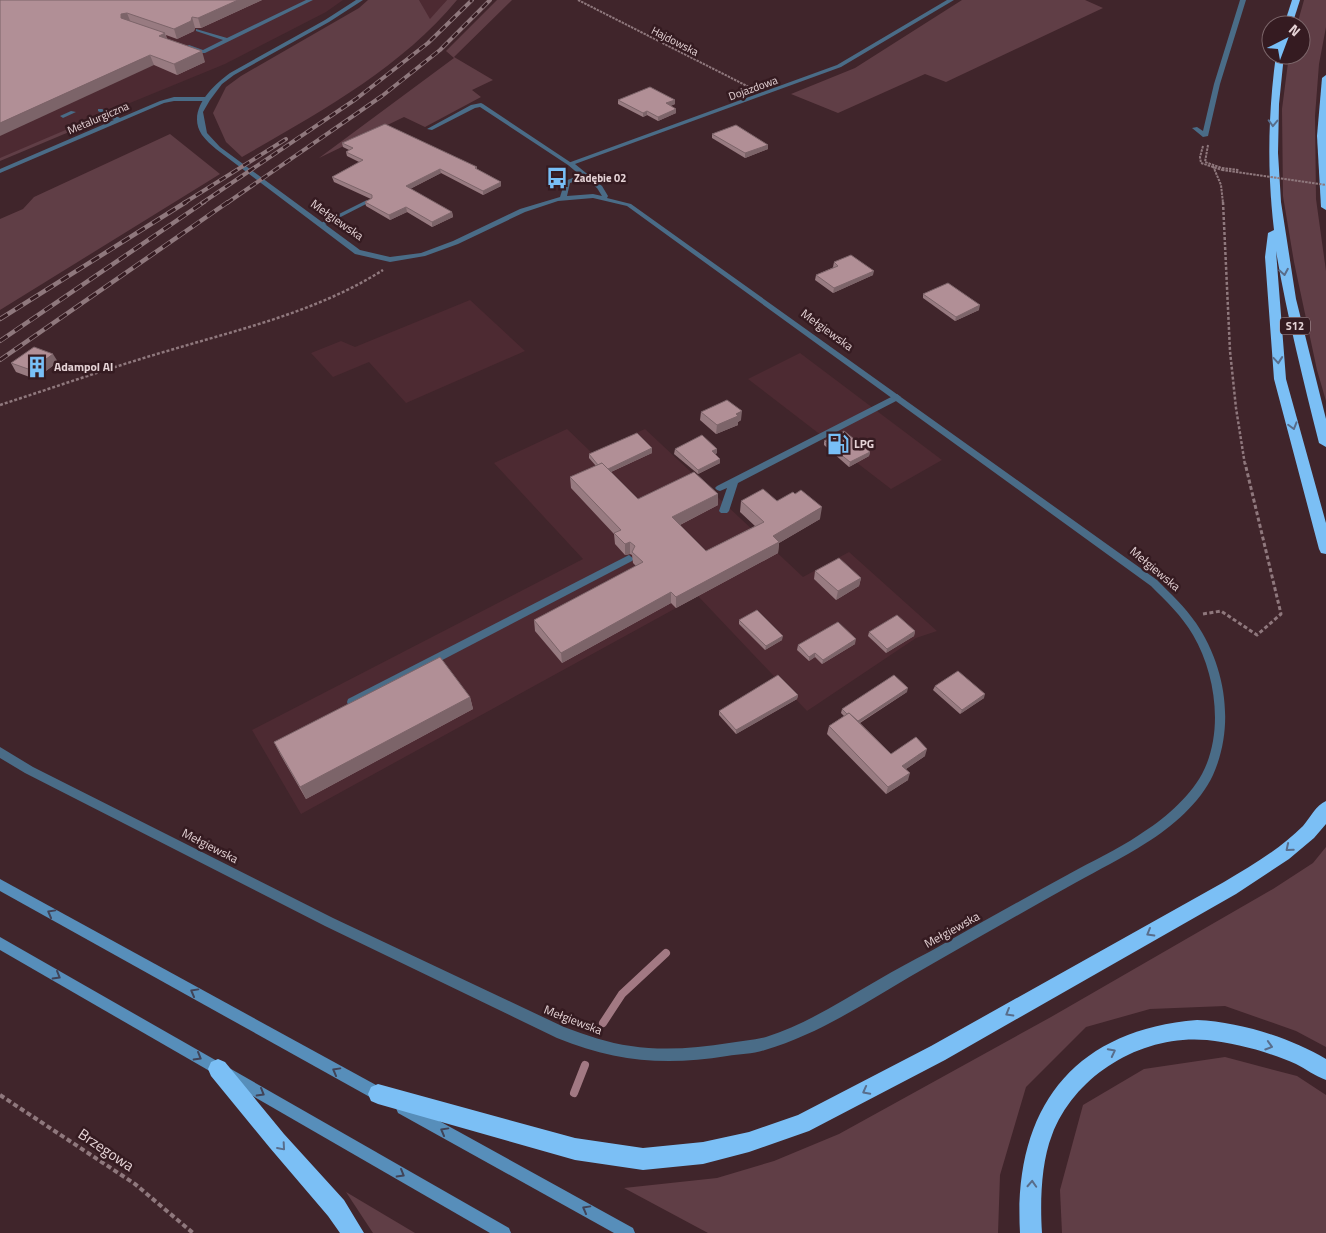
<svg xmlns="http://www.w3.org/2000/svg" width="1326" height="1233" font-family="'Titillium Web',sans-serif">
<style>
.built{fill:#4d2a32}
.green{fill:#603e46}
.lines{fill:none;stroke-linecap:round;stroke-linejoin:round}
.stream{stroke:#a27983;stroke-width:8}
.path-far3{stroke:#8f787d;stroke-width:2;stroke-dasharray:2.5 1;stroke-linecap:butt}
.path-far2{stroke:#8f787d;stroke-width:2.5;stroke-dasharray:3 2;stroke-linecap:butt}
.path-far1{stroke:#8f787d;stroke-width:3;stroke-dasharray:4 2.5;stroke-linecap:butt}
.path{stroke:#8f787d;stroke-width:4;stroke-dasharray:5 3;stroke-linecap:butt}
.service{fill:#4a6c87;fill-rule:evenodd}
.minor{fill:#4a6c87;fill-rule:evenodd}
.secondary{fill:#578eba;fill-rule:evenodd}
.motorway{fill:#7bbff5;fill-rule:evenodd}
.rail-far1-casing{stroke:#8f787d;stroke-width:4}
.rail-casing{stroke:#8f787d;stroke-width:4.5}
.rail-far1{stroke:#351b21;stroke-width:2.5;stroke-dasharray:7;stroke-linecap:butt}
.rail{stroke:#351b21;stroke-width:3;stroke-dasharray:9;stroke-linecap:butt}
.path-bridge{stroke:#8f787d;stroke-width:2;stroke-dasharray:2.5 1;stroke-linecap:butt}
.wall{fill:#987b81}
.shaded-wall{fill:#7c6469}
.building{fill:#b18f96;stroke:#7c6469}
.oneway{stroke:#586d8b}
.oneway2{stroke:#414357}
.labels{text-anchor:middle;stroke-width:5;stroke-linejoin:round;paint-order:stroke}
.far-street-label{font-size:11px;fill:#e5d3d6;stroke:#351b21}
.far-poi-label{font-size:11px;font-weight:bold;fill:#e5d3d6;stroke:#351b21;text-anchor:start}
.shield{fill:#351b21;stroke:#b09ca0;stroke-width:1}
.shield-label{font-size:11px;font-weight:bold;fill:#e5d3d6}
.street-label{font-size:12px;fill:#e5d3d6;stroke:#351b21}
.poi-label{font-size:12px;font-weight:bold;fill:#e5d3d6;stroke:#351b21;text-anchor:start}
.near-street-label{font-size:15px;fill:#e5d3d6;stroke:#351b21}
</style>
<rect width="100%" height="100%" fill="#40252b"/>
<g class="built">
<path d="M0,0H343L326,12L225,64L86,121L88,123L0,159Z"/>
<path d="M419,0H447L430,20Z"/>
<path d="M470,300L525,351L406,403L369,362L333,377L311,353L341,341L355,347Z"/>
<path d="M800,353L942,460L891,489L748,379Z"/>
<path d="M567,429L592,453L645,429L803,577L849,552L937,631L916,638L807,711L698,596L301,814L252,730L583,559L494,463Z"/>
</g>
<g class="green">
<path d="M368,0H419L430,19L447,0H457C400,69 318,113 242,157L226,142L213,113L226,87L241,76L359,8Z"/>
<path d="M497,0H512L454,57L493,80L472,90L481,97L425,127L404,117L319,158L454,58L446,51Z"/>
<path d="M962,0H1085L1103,8L946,82L925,74L838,113L791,94L855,68Z"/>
<path d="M1304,0H1326V27L1319,64L1315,116L1316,199L1326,271V401L1317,370L1294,262L1283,196L1282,109L1289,55H1301V25H1297Z"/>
<path d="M96,117L100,119L0,161V158Z"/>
<path d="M170,134L220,174L0,310V219L23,209L34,197Z"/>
<path d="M1326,847V1047L1296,1031L1225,1006L1150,1009L1086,1027L1026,1087L1000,1175L998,1233H708L624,1188L717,1178L774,1161L839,1134L1051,1017L1273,889L1313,863Z"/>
<path d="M1225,1057L1297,1076L1326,1095V1233H1062L1060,1190L1083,1105L1144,1069Z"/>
<path d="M346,1192L415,1233H373Z"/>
</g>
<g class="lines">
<g class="stream">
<path d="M603,1023L622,994L666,953"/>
<path d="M574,1093L585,1065"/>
</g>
<g class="path-far3">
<path d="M578,0L749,87"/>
<path d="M1208,145L1205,162L1222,168"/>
<path d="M1203,146L1200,157L1201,163L1222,170"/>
<path d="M1213,166L1221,185L1223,203"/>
</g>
<g class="path-far2">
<path d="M1223,202L1230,351L1236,408L1245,465"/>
<path d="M0,405C58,386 115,366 174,349C245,328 320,310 383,270"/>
</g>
<path class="path-far1" d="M1203,614L1221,611L1257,635L1281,614L1245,463"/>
<path class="path" d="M0,1095L135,1184L193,1233"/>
<g class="service">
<path d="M306,0H313L205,53H201L186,47L189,45L203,50L223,40L196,31V29L227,38Z"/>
<path d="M1240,0H1246L1220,84L1208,136L1203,137L1192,128L1197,127L1203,131L1214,84Z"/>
<path d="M174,97H207L210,99L207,101H174L164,103L0,173V169L114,120L98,111V109H102L120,118L160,101Z"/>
<path d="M481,103L483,104L573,164L568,165L480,107L475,108L432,130L427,129L471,105Z"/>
<path d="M71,111L76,112L63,118L60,116Z"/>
<path d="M367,200L372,201L323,226L317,225Z"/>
<path d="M897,394L901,397L900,399L738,483L729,511L727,513H721L719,511L727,488L720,491L717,490L715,488L717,486Z"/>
<path d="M629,555L634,559L632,561L356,705L352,706L348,705L347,702L348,699Z"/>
</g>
<path class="minor" d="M356,0H363L329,22L234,75L222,84L210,100L203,112L207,133L220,147L360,250L390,257L421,253L453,241L520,209L560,197L565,181L580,175L568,165V163L837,65L947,0H954L841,67L575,164L602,186L608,196L607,198L631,204L1157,580C1171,594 1185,607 1196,623C1226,667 1235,726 1213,775C1200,803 1172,827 1146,843C1123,858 1098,870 1075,883C1027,910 979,937 932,964C878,994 826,1032 765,1050C753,1054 740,1054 727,1056C666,1066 615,1062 557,1038L325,926L25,773L0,758V747L33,767L333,918L564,1027C586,1035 608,1043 631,1046C663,1051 697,1048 729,1043C741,1041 754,1040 766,1037C807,1024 841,1001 878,980C895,970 913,960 931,951C977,925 1023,899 1069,874C1092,861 1117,850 1139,835C1163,820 1188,799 1202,774C1224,733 1216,674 1193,635C1182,616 1166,601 1151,586L627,206L593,198L558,201L525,212L458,244L425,256L390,262L355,254L216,149C211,145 206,140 202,135C186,111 212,86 230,73L325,20ZM584,178L597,188L602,196L593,194L567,196L570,183Z"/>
<g class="secondary">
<path d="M0,879L387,1091L389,1096L387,1101L382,1103L377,1101L0,891Z"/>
<path d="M0,937L509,1228L511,1233H490L0,950Z"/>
<path d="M403,1101L633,1228L635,1233H614L398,1113L396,1108L398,1103Z"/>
</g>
<g class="motorway">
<path d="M1292,0H1300L1292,25H1284Z"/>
<path d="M1276,55H1284L1279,104L1278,153L1281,202L1296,299L1326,419V447L1319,443C1303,379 1287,316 1276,251L1286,379L1326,523V554L1321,553L1319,549L1274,379L1265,257L1268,233L1274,230C1267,171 1268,114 1276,55Z"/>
<path d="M1326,75V210L1321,207L1317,136L1322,78Z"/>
<path d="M1326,801V824L1314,838L1289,859L1236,894L945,1060L809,1131L749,1152L703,1164L643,1170L575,1160L378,1104L371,1101L368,1094L371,1087L378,1084L575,1138L643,1148L703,1142L749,1132L798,1115L931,1046L1224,882C1251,866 1280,849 1303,826C1310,818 1316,805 1326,801Z"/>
<path d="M1197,1020C1240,1022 1289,1037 1326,1059V1080C1315,1076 1306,1069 1296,1064C1269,1052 1236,1043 1207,1040C1143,1034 1075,1074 1052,1135C1041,1163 1040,1203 1042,1233H1020C1013,1110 1072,1030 1197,1020Z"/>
<path d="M218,1059L225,1062L284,1134L344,1200L364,1233H340L328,1216L270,1148L211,1076L208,1069L211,1062Z"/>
</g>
<g class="rail-far1-casing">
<g id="rail-far1">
<path d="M184,203L286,139"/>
<path d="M202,203L356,99L428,43L472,0"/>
<path d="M227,203L382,96L440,50L490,0"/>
</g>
</g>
<g class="rail-casing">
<g id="rail">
<path d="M0,319L186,202"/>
<path d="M0,341L204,202"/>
<path d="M0,360L228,202"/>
</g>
</g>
<use href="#rail-far1" class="rail-far1"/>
<use href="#rail" class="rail"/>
<g class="path-bridge">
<path d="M1222,168L1239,170"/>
<path d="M1222,170L1326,185"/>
</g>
</g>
<g class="wall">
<path d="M0,0H262L201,28H195L194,31L177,39L166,35L167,39L205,62L177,75L154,65Z"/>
<path d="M618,100H675V104L670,106L676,113L658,121L647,115L643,117L618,104Z"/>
<path d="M712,134L768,149L745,158L712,138Z"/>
<path d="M342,143L477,167V169L501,182V186L483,195L441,173L410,189L452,212L453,217L432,227L407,212L390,220L366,206L365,202L371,199L334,182L332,177L359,162L347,156L346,152L349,150L343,147Z"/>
<path d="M834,262L873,275L833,293L815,280L816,275L834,267H833Z"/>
<path d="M923,294L979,310L955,321L923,298Z"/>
<path d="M58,362L35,379L16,372L11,363Z"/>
<path d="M701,412L741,420L738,422V425L716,434L700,420Z"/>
<path d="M824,441L870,452L869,456L849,467L824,445Z"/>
<path d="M652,448V453L611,472L638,499L718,494V505L680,525L706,551L755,526L740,512L741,501H777L820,519L779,543L778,553L676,608L671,603L562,663L535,631L534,620L636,566L633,563L632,555L630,554L625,555L615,544L614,534L571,488L570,477L596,466L589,458V454Z"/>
<path d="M675,449H717V453L715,454L720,459V463L698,474L674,454Z"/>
<path d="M815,571L861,578L859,586L836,600L814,579Z"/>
<path d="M739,620L782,640L765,650L739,624Z"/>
<path d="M915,631L914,636L886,653L868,636L869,632Z"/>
<path d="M855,644L822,664L815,657L809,661L797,650L798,645Z"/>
<path d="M935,686L984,698L960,714L933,690Z"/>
<path d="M907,692L860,723L891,754L925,756L906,769L908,780L886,794L827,734L829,726L844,716L841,713L842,709Z"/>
<path d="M798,695L797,699L736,734L719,715V711Z"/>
<path d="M470,697L473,709L306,799L280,754L274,742Z"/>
</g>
<g class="shaded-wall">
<path d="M238,0H262L201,28L198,18Z"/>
<path d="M127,13L131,23L121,18V14Z"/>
<path d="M192,17L195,28L194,31L177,39L174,29Z"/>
<path d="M165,33L168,44L159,36Z"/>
<path d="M202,51L205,62L177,75L174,64Z"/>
<path d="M150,55L154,65L0,136V123Z"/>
<path d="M675,100V104L666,108V103Z"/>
<path d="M676,109V113L658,121V117Z"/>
<path d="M647,111V115L643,117V113Z"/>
<path d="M768,145V149L745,158V153Z"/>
<path d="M440,169L441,173L406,191V186Z"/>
<path d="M501,182V186L483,195V191Z"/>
<path d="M406,207L407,212L390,220L389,215Z"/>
<path d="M452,212L453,217L432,227V222Z"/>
<path d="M874,271L873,275L833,293L834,288Z"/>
<path d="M980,305L979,310L955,321L956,317Z"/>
<path d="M53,354L58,362L35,379L31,370Z"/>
<path d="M742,411L741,420L738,422V425L716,434L717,425Z"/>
<path d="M652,448V453L604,475V471Z"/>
<path d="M717,449V453L712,456V451Z"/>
<path d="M870,452L869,456L849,467L850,462Z"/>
<path d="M720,459V463L698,474V470Z"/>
<path d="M718,494V505L672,529V517Z"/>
<path d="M822,507L820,519L779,543L778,553L676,608V597L773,536Z"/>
<path d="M630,542V554L625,555V544Z"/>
<path d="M861,578L859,586L836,600L838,591Z"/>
<path d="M671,592V603L562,663L561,653Z"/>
<path d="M915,631L914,636L886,653L887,649Z"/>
<path d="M783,636L782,640L765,650L766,646Z"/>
<path d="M856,639L855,644L822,664L823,660Z"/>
<path d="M815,653V657L809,661V657Z"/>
<path d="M908,688L907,692L854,726L855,722Z"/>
<path d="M985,694L984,698L960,714L962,710Z"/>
<path d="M798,695L797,699L736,734V730Z"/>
<path d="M470,697L473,709L306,799L300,787Z"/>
<path d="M927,749L925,756L900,773L902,766Z"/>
<path d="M910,773L908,780L886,794L888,787Z"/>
</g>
<g class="building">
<path d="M0,0H238L198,18L192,17L191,21L174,29L127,13L121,14V18L165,33L159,36L202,51L174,64L150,55L0,123Z"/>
<path d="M650,87L675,100L666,103L676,109L658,117L647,111L643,113L618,100Z"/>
<path d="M385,124L477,167L475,168L501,182L483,191L440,169L406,186L452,212L432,222L406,207L389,215L365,202L372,198V195L332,177L363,160L346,152L353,148L342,143Z"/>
<path d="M736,125L768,145L745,153L712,134Z"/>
<path d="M851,255L874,271L834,288L816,275L838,266L834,262Z"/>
<path d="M948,283L980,305L956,317L923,294Z"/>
<path d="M34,347L53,354L31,370L11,363Z"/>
<path d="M727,400L742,411L736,414L738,416L717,425L701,412Z"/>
<path d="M844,431L870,452L850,462L824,441Z"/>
<path d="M637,433L652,448L608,469L602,463L598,465L589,454Z"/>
<path d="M702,435L717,449L712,451L720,459L698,470L675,449Z"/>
<path d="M602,463L638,499L694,472L718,494L672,517L706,551L764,522L741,501L763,489L777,501L793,492L795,494L801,490L822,507L773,536L779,542L676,597L671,592L561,653L534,620L643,562L632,552L635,546L630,542L625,544L614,533L621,530L570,477Z"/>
<path d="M839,558L861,578L838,591L815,571Z"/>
<path d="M757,610L783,636L766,646L739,620Z"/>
<path d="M897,615L915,631L887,649L869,632Z"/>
<path d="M838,622L856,639L823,660L815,653L809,657L798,645Z"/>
<path d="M440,657L470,697L300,787L274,742Z"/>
<path d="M958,671L985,694L962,710L935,686Z"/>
<path d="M778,675L798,695L736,730L719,711Z"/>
<path d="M894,675L908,688L858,721L849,713L847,714L842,709Z"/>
<path d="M849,713L891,754L916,737L927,749L902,766L910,773L888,787L829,726Z"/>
</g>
<defs><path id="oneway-chevron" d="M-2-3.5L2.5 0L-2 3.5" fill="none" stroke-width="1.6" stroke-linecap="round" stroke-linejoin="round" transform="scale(1.25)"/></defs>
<g class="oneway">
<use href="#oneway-chevron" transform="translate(1273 123) rotate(92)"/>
<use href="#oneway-chevron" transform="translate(1284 272) rotate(80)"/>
<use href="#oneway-chevron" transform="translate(1278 360) rotate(85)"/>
<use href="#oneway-chevron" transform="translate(1293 426) rotate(74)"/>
<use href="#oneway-chevron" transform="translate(1289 848) rotate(140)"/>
<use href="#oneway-chevron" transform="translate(1150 933) rotate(150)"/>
<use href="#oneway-chevron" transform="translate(1009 1013) rotate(150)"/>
<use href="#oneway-chevron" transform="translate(1269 1046) rotate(17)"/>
<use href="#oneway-chevron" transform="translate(1112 1052) rotate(-27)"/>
<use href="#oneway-chevron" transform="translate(866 1091) rotate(152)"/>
<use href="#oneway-chevron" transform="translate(282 1147) rotate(49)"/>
<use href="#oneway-chevron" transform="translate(1032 1184) rotate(-87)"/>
</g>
<g class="oneway2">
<use href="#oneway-chevron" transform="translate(51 913) rotate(-151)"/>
<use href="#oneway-chevron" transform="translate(57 976) rotate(30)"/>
<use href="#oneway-chevron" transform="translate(194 992) rotate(-151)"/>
<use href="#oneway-chevron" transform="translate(198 1057) rotate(30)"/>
<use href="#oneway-chevron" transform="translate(336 1071) rotate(-151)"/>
<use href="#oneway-chevron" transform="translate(261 1093) rotate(30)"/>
<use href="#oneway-chevron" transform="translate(444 1131) rotate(-151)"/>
<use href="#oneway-chevron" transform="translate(401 1174) rotate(30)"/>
<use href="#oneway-chevron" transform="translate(586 1209) rotate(-151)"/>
</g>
<defs>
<g id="bus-bare" transform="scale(1.725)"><path d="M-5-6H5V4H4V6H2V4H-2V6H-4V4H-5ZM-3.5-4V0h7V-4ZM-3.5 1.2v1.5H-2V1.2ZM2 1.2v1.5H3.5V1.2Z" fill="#78bff7" stroke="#351b21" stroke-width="2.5" paint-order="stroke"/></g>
<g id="building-bare" transform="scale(1.725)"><path d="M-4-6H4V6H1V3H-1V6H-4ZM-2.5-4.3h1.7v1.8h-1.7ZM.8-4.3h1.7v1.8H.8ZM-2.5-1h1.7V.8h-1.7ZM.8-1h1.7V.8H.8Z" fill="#78bff7" stroke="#351b21" stroke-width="2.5" paint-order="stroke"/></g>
<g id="fuel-bare" transform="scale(1.725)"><path d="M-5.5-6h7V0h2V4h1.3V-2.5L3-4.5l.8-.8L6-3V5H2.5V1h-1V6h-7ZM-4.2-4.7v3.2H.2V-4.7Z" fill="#78bff7" stroke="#351b21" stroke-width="2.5" paint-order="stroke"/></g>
</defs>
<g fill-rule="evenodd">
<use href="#bus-bare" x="557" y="178"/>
<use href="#building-bare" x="37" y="367"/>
<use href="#fuel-bare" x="838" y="444"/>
</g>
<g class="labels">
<g class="far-street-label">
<text transform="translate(675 41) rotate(27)" y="4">Hajdowska</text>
<text transform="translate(753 88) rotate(-20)" y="4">Dojazdowa</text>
<text transform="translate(98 118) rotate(-23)" y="4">Metalurgiczna</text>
</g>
<g class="far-poi-label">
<text x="574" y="182">Zadębie 02</text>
</g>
<rect class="shield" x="1280" y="317.5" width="30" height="17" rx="4"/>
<g class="shield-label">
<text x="1295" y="330">S12</text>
</g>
<g class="street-label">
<text transform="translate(337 220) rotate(35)" y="4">Mełgiewska</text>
<text transform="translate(827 330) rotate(36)" y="4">Mełgiewska</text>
<text transform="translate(1155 569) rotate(40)" y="4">Mełgiewska</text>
<text transform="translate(210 846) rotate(27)" y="4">Mełgiewska</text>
<text transform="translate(952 930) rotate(-29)" y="4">Mełgiewska</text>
<text transform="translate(573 1020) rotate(21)" y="4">Mełgiewska</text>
</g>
<g class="poi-label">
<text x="54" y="371">Adampol Al</text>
<text x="854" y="448">LPG</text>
</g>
<g class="near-street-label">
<text transform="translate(106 1150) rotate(34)" y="5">Brzegowa</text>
</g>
</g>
<g transform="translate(1286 40) rotate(42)"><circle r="24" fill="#351b21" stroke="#7b6569"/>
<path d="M0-4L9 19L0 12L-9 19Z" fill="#78bff7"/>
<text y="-8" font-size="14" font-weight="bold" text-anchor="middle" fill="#e5d3d6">N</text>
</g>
</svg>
